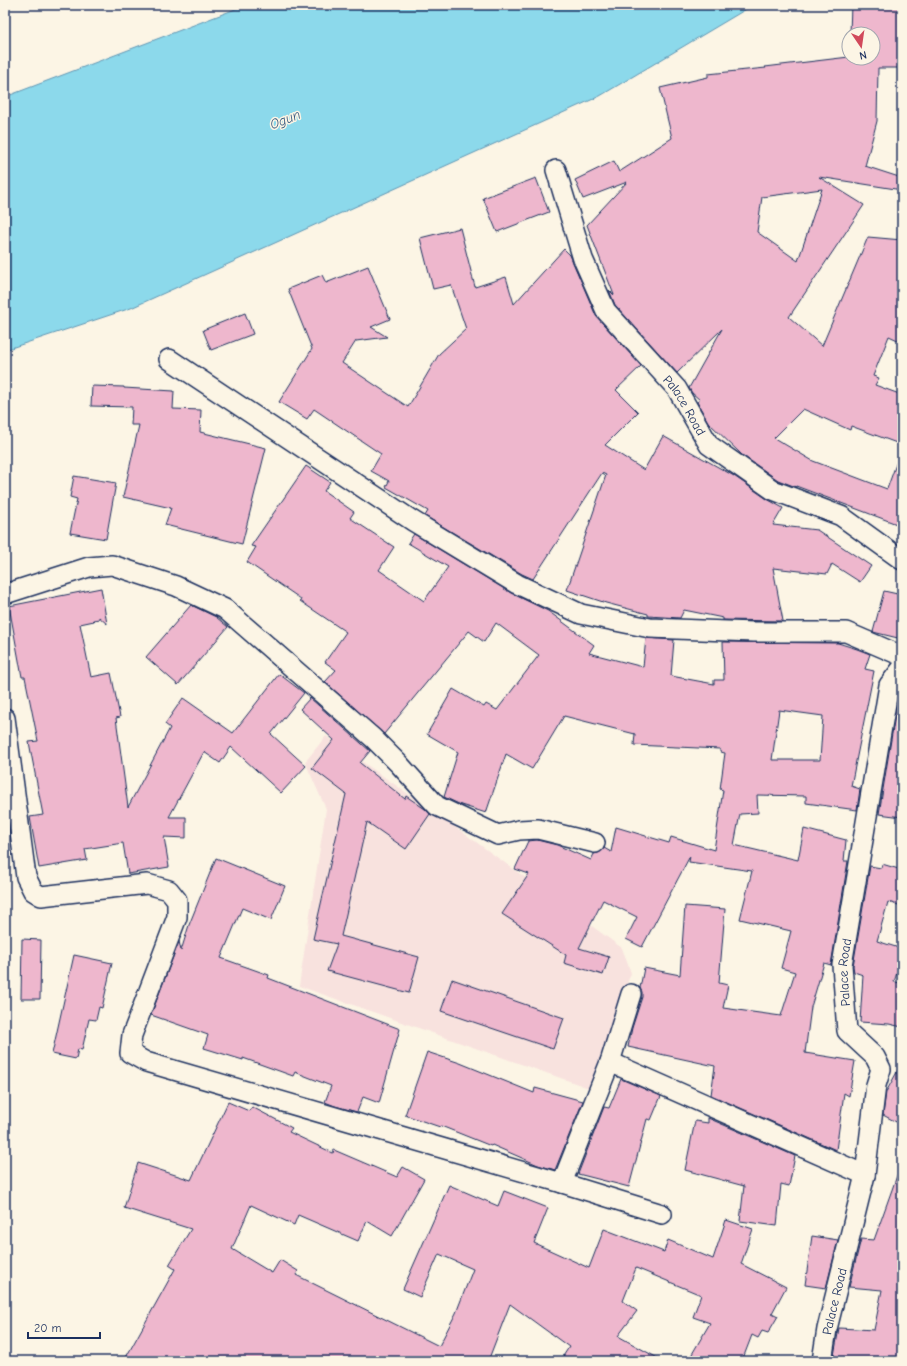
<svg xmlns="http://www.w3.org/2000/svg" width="907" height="1366" font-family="'Comic Neue',sans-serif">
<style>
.built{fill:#f8e2de}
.water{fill:#8cd9eb;stroke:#5f95b3}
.building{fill:#eeb7cd;stroke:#1b2f5e;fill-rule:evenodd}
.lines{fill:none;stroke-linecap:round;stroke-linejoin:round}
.minor-casing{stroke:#1b2f5e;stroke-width:22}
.minor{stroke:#fcf5e5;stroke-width:19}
.labels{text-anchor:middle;stroke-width:3;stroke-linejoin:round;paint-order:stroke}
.street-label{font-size:13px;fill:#1b2f5e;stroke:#fcf5e5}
.water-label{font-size:14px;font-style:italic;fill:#375a81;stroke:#fcf5e5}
</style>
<rect width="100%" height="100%" fill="#fcf5e5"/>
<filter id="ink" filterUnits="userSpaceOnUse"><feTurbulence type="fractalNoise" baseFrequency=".025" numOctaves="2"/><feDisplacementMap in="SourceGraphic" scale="8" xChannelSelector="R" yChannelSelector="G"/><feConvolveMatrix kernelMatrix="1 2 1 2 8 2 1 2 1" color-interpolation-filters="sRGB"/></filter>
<g filter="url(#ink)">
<path class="built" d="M326,736L465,834L622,948L631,973L589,1088L299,986L326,809L305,762Z"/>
<path class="water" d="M243,5H753L600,96L131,308L5,350V97L233,10Z"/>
<g class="building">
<path d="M851,5H902V68H878L877,121L865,166L902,178V190L819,177L864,205L789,317L822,346L868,237L902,240V342L889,336L873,376L879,378L875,385L902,395V445L851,426L850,430L803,409L774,438L813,461L887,489L900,453H902V526L796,486V487L778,480L742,455L708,422L697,402L700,400L692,393L689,388L722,329L677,373L615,305L609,290L614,295L587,225L627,182L583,199L575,180L614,161L619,172L672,138L660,88L708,77V74L766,68L765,67L849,57L873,58V34H850ZM822,189L798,261L757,232L762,197Z"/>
<path d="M536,178L549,212L497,232L483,198Z"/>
<path d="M460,228L475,287L506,277L514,304L564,249L570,255L596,316L641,366L616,390L638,412L605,445L644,470L663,436L734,476L767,499L783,508L773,525L817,530L871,566L860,582L832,564L827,574L773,568L783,621L723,620V618L684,610L680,618L648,616V614L606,603L567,590L606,475L602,473L533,579L522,574L425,516L428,511L386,487L389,481L371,471L381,454L314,409L307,419L279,402L312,349L288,289L322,275L326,283L368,266L390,319L371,327L387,337L356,341L342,363L408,407L439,354L466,329L451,285L433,289L420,238Z"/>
<path d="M245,313L253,334L211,350L203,330Z"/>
<path d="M92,386L124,387V388L174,391L173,409L201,410L200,432L266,448L242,544L165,525L171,508L123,497L139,425H131L132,407L91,406Z"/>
<path d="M306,466L330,482L324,491L354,512L350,518L394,547L379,570L424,601L448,567L408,543L414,534L511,593L548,611L594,645L589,653L643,667L646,638L674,640L671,676L714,684V680H724L723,642L838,643L857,649L870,654L865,669L874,671L851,786L860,789L857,810L806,803V796L757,795L758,813L740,814L734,845L798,860L804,829L846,840L844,861H848L831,965L824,963L811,1007L805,1053L855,1061L849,1096L844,1093L836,1150L711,1095L715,1066L628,1047L632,1028L642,997V992L640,988L644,968L680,975L685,906L725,909L719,983L728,985L723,1008L781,1016L795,972L781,968L791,931L740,919L752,871L689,862L690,856L642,947L626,939L637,917L603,900L579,948L609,957L603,975L564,963L566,955L502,914L529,874L515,869L528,841L537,840L557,845L591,860L594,854L598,853L604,848L611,852L616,827L669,843L671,837L714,850L723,790L720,789L725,753L720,752V749L634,745L635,734L564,716L532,769L506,754L486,813L461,805L444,797L458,752L427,734L453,689L484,707L486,704L497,710L539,655L496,623L484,642L469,631L384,734L325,682L336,670L325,662L346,632L300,601L301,599L247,562L256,547L251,546ZM779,710L823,716L820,760H772Z"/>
<path d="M74,476L116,483L106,539L70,533L77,499L70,497Z"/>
<path d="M101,588L107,624L99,617V619L93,620L94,621L80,624L91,677L111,673L120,717L116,718L128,807L170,728L165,724L183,698L233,733L279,674L304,693L271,734L306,766L281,793L231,747L220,763L204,752L169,817H186V838L164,837L169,867L128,874L123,843L85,849L87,860L39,868L30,817L43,815L29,742L38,741L25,677H22L9,606Z"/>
<path d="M884,591L902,595V639L873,632Z"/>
<path d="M191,605L216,617L228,627L178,685L146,657Z"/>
<path d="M310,698L370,751L360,763L405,799L406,796L425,809L430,814L406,849L367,822L341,936L419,957L409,993L327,971L337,944L313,939L346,794L312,768L334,740L300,709Z"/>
<path d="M900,698H902V817L879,814L896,709Z"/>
<path d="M216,858L285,886L271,920L242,908L221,958L269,975L268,978L400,1029L379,1103L363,1097L357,1112L335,1106L325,1102L331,1086L295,1072L293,1076L243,1058V1060L204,1048L208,1035L151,1015L179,941L181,951L189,925Z"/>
<path d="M882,864L902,870V906L888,902L877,941L902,949V957L894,982L902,983V1027L889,1024L860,1022L863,975L854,972L853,966L870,866L881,868Z"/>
<path d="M22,939L41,940L40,999H21Z"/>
<path d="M74,955L112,963L102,1008L99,1007L96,1020L89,1019L82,1050L78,1049L76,1059L52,1054Z"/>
<path d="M452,979L564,1018L553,1049L441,1011Z"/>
<path d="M427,1052L460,1063L534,1093L535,1088L583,1101L555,1170L538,1165L492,1145L491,1146L441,1126L440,1127L405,1115Z"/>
<path d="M902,1063V1125L883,1115L886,1092Z"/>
<path d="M621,1079L661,1096L651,1120L647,1119L629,1187L578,1174L604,1107L609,1108Z"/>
<path d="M228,1102L249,1111L252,1107L292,1128L289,1132L333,1153L334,1150L397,1177L403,1167L424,1179L392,1236L367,1221L358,1241L298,1215L294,1225L251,1205L232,1249L272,1273L280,1260L298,1271L296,1275L439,1346L456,1313L473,1269L439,1254L420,1297L403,1289L449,1185L498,1206L504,1191L548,1208L534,1243L589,1268L604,1229L664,1252L668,1240L713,1259L726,1220L753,1229L741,1264L786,1287L772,1313L778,1316L768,1333L762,1331L758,1338L752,1335L742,1361H688L710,1323L693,1317L701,1295L636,1268L623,1301L637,1311L618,1336L663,1361H560L569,1347L510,1304L488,1361H124L175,1269L169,1265L191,1229L124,1208L138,1163L191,1180Z"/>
<path d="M708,1118L795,1156L789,1186L781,1184L777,1226L740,1221L744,1186L685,1170L695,1121L708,1123Z"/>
<path d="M899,1170H902V1361H833L839,1328L874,1330L882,1290L849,1287L861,1239L874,1240Z"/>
<path d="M812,1236L838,1240L826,1288L805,1285Z"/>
</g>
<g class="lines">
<g class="minor-casing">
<g id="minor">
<path id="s1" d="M556,170L583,259L606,311L677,389L709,445L773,490L841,516L902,560"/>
<path d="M169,359L413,521L517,584L581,614L650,628L753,632H846L902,656"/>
<path d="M5,594L89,567L112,565L176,586L225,609L373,738L399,764L437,806L498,835L519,830L538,829L595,843"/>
<path d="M5,718L26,877L33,891L41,896L147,884L169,890L177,900V917L132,1035L130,1053L146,1062L562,1183L662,1214"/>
<path d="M610,1062L865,1175"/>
<path d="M562,1183L610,1062L631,994"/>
<path id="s2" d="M822,1361L827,1329L865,1175L876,1085L881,1069L875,1057L847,1031L842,965L889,685L902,668"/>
</g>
</g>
<use href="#minor" class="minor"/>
</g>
</g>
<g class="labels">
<g class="street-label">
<text dy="5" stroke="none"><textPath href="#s1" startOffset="273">Palace Road</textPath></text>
<text dy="5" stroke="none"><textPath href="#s2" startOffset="409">Palace Road</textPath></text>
<text dy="5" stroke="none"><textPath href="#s2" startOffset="61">Palace Road</textPath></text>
</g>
<g class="water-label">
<text transform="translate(285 119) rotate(-22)" y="5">Ogun</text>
</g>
</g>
<rect width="907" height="1366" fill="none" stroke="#fcf5e5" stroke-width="20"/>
<rect x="10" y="10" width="887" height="1346" fill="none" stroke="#1b2f5e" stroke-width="1.5" filter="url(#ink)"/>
<g transform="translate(861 46) rotate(167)"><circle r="19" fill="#fcf5e5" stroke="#a2a6af"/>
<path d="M0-3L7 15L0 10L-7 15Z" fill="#d1495b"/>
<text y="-6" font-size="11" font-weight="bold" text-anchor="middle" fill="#1b2f5e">N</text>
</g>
<path d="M28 1332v6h72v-6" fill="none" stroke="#1b2f5e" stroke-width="2"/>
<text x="34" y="1332" font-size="12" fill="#1b2f5e" stroke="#fcf5e5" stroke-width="3" paint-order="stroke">20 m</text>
</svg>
